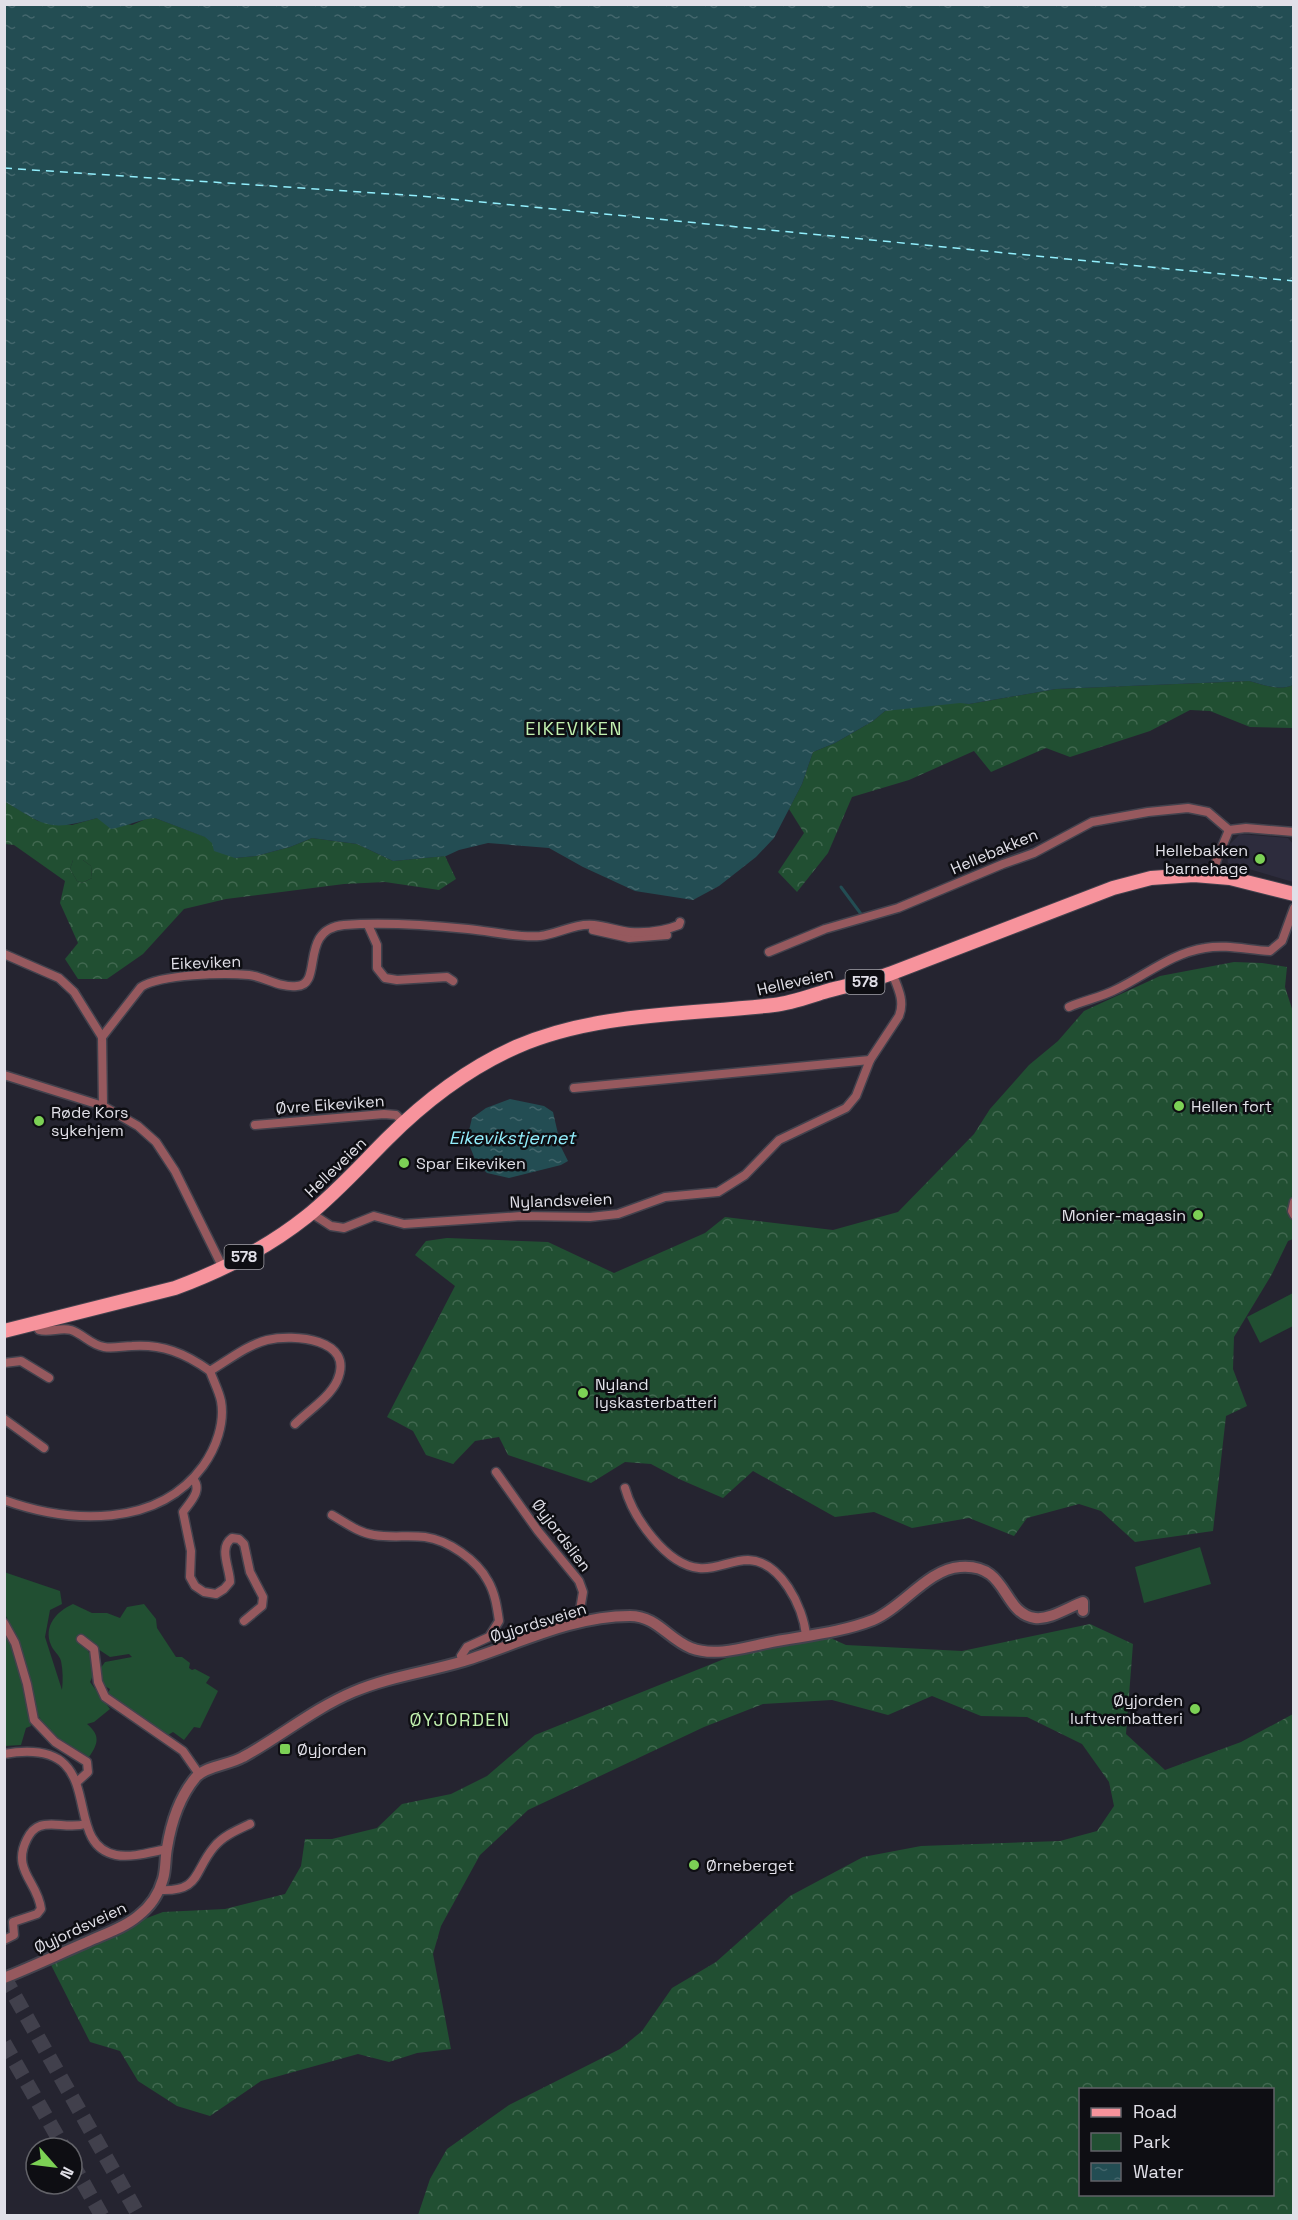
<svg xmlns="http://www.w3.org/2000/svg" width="1298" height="2220" font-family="'Space Grotesk',sans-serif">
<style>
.built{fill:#2d2c3d}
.green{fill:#214f32}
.forest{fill:url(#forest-crowns);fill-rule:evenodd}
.water{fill:url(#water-ripples)}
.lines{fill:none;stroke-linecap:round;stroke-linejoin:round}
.stream{stroke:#234d53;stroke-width:3}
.ferry{stroke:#92eefc;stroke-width:1.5;stroke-dasharray:8 6;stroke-linecap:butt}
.trunk-tunnel{stroke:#41404c;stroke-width:15;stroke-dasharray:15 8;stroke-linecap:butt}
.minor-casing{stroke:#43424d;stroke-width:11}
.tertiary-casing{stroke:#43424d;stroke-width:14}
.primary-casing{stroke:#43424d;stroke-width:16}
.minor{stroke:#96595e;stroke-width:8}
.tertiary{stroke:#96595e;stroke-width:10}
.primary{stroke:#f7939c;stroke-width:14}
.poi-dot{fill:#7cd155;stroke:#0e0e13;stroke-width:2}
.labels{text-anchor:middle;stroke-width:5;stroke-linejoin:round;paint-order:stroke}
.shield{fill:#0e0e13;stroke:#a2a1a8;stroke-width:1.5}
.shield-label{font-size:15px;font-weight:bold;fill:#e1e0e8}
.poi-label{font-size:16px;fill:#e1e0e8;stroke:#0e0e13;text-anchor:start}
.street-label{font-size:16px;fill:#e1e0e8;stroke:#0e0e13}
.neighbourhood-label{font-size:18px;letter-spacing:1.5px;fill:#c2f1af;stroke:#0e0e13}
.water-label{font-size:18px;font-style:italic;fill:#92eefc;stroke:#0e0e13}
</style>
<defs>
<pattern id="forest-crowns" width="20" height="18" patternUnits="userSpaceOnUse" patternTransform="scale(1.5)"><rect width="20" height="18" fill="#214f32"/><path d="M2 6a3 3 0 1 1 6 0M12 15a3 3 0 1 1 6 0" fill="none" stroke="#416850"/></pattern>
<pattern id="water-ripples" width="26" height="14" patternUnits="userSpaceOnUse" patternTransform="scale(1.5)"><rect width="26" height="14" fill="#234d53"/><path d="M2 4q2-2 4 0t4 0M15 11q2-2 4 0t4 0" fill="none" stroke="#43666c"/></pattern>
</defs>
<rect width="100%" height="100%" fill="#252430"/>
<path class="built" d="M1240,834L1288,838L1293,844V882L1228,863L1227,857L1230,844Z"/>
<g class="green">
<path d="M73,860H83L91,866L92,878L82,883L77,881L70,869Z"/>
<path d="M1293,1293V1326L1260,1343L1247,1317Z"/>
<path d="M1200,1547L1211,1584L1144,1603L1135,1567Z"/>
<path d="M4,1572L60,1591L62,1604L50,1610L45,1637L62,1690C63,1681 63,1670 61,1661C59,1654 53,1651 51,1645C43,1626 57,1611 73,1604L92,1613H107L120,1618L127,1607L144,1604L156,1619L157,1628L176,1657H182L190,1663L189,1668L192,1670L195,1669L210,1677L206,1683L218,1691L200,1728L194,1727L184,1740L173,1732L168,1735L107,1695L110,1689L101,1684L100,1669L105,1662L132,1657L129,1654L110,1657L80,1637C88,1650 99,1667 90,1682L110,1709L94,1722L87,1724C100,1735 99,1743 89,1757L50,1733L37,1714L18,1642L5,1614Z"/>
<path d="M4,1630L16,1657L31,1726L26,1728L21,1745L5,1746Z"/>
</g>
<g class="forest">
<path d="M1249,681C1264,685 1279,691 1293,685V728L1250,727L1210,711L1190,710L1150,731L1070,757L1046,748L991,772L974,751L909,780L852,797L828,853L797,892L778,872L804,833L789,809L802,784L813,752L835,743L873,721L885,711L899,708L960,702L969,704L1056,689Z"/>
<path d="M4,801L38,821L72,825L97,818L132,825L148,818H155L206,837L235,858L256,856L290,847L312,838L357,844L393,861L445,856L456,879L439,890L385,882L344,884L226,899L184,909L143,954L107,979H78L65,959L78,943L60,903L65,881L14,845L5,844ZM73,860H83L91,866L92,878L82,883L77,881L70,869Z"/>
<path d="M1234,962L1262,963L1287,967L1285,987L1294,1015L1293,1239L1288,1241L1272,1274L1234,1337L1233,1369L1247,1406L1226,1416L1213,1531L1135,1542L1101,1511L1079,1504L1027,1518L1014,1536L969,1518L912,1528L874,1512L835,1517L753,1471L723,1498L679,1479L651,1464L625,1462L591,1483L508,1455L499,1437L475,1441L453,1464L426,1455L413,1431L387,1417L455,1286L415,1255L426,1241L447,1238L548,1242L614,1273L705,1233L725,1217L833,1230L898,1212L974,1134L990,1109L1029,1065L1058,1041L1084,1011L1160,976Z"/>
<path d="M1090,1624L1133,1644L1126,1734L1165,1770L1241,1742L1293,1714V2215H418L430,2179L447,2149L509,2105L620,2049L642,2031L672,1988L716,1962L790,1896L863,1857L921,1846L1060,1841L1097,1831L1114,1806L1109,1782L1082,1744L1027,1717L981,1716L932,1696L888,1715L832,1700L763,1704L704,1727L528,1810L480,1855L441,1926L433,1954L451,2049L417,2053L389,2062L358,2054L261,2081L210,2116L177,2106L138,2081L120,2051L90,2042L48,1959L83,1942L163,1912L225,1909L285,1894L301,1866L305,1839H332L377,1828L402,1804L451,1794L487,1776L535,1735L729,1657L826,1636L846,1645L962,1651ZM1080,2090H1272V2194H1080Z"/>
</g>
<g class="water">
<path d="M4,5H1293V685C1279,691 1264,685 1249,681L1056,689L969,704L960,703L885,711L873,721L835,743L813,752L802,784L774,838L756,857L719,886L693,900L635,891L583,867L549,848L488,843L459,850L446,856L393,861L357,844L312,838L290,847L256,856L235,858L214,851L212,843L205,837L155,818C144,818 124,827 111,829L97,818C48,832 46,826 4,801Z"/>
<path d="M510,1099L544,1106L553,1112L561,1147L568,1161L561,1165L509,1178L487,1173L476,1162L467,1139L472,1118L486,1108Z"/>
</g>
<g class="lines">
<path class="stream" d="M841,887L861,914"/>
<path class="ferry" d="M4,168L420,196L1294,281"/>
<g class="trunk-tunnel">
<path d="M4,1977L139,2216"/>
<path d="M4,2043L64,2148"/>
<path d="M72,2163L102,2216"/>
</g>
<g class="minor-casing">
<g id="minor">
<path d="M1212,876L1217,859L1229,830L1246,828L1294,832"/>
<path d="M368,925L377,945V968L385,978L397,980L447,977L453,981"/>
<path d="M593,930L629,938L667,935"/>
<path d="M769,952L825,929L898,908L1003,864L1034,853L1092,822L1148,812L1188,808L1208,812L1229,830"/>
<path d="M4,954L59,978L74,992L102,1037L103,1106"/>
<path d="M1069,1007C1085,1000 1102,997 1117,989C1146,975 1172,953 1205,948C1226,944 1248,950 1270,951L1282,941L1294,908"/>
<path d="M102,1037L141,987C161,974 224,973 249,975C265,977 280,988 297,986C324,985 298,929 344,925C384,922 428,925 468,929C491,931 517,938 540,936C558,934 575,923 594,925C606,926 618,931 630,932C646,933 664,931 679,925L680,922"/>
<path d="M4,1075L103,1106L138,1126L156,1142L175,1171L223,1268"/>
<path d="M574,1088L870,1060"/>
<path d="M255,1125L384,1114L396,1115L404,1123"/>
<path d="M1294,1202L1292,1211L1294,1215"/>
<path d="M311,1213L331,1226L344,1228L374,1216L404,1224L521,1216L590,1217L618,1214L665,1197L718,1192L745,1175L779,1140L846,1108L856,1096L870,1060L899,1016C905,1001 898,988 892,973"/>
<path d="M36,1324L39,1330C50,1333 60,1327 71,1330C83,1334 91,1345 104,1347C113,1349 123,1346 132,1346C162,1344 185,1353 210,1371C227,1361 247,1345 267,1340C293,1334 356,1338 337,1381C329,1398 308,1411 295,1424"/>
<path d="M4,1363L21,1361L49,1378"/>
<path d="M4,1419L44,1448"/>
<path d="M496,1472L538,1531L579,1581L583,1592L578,1622"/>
<path d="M193,1479C203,1490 190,1502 183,1512L191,1551L190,1577L195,1586L204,1592L216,1594L224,1589L230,1582C230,1568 218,1548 232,1538L239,1539L244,1544L250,1572L263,1597L262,1606L244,1621"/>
<path d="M625,1488C633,1517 666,1565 699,1568C716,1570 731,1560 748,1560C781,1561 803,1607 806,1635"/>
<path d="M4,1500C70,1524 158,1528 203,1466C216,1448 225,1423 221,1401C219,1391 213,1380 210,1371"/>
<path d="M332,1515C346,1523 359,1533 374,1535C391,1538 408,1535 425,1537C448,1540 477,1560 488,1581C495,1593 497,1607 499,1621L489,1637L467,1647L461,1656L464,1661"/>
<path d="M4,1623L15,1643L27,1684L34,1720L55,1742L87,1762L88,1772L77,1782"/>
<path d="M81,1639L94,1649L98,1682L105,1697L183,1751L199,1774"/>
<path d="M4,1754C114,1735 57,1843 116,1855C132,1858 151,1852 167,1849"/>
<path d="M159,1890C201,1892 193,1872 214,1847C223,1836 237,1830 250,1824"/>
<path d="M4,1940L14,1935L13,1922L37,1914L41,1909C38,1882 11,1870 27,1839C30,1833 34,1828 40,1826C53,1821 68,1829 86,1824"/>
</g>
</g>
<g class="tertiary-casing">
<path id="tertiary" d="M4,1978C32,1967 59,1954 87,1942C104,1934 124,1928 138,1916C150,1907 159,1893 163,1879C166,1869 165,1858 167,1848C171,1823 180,1796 196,1777C206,1766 229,1765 243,1757C280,1737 313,1709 353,1692C388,1677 427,1672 464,1661C518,1644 572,1616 630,1616C657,1616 668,1639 691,1648C714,1657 743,1648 767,1643C802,1636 840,1633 873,1620C902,1608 928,1569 960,1567C1009,1563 1001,1613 1035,1618C1050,1620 1069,1607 1083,1602V1611"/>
</g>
<g class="primary-casing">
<path id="primary" d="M4,1331L175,1288C221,1271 267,1248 306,1217C335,1194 361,1165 387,1139C424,1102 469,1068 516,1047C596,1012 689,1015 774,1005C792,1003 810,996 827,991C849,985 871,981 892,973L1113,888L1151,878L1194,875L1230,878L1294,894"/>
</g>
<use href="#minor" class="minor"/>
<use href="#tertiary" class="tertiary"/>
<use href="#primary" class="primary"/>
</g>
<g class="poi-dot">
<circle cx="1260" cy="859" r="6"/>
<circle cx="1179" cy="1106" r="6"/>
<circle cx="39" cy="1121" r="6"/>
<circle cx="404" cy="1163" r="6"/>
<circle cx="1198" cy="1215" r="6"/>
<circle cx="583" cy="1393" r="6"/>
<circle cx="1195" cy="1709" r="6"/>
<rect x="279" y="1743" width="12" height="12" rx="3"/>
<circle cx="694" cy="1865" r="6"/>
</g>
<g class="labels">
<g class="shield">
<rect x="845.5" y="970" width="39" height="24" rx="4.5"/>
<rect x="224.5" y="1245" width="39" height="24" rx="4.5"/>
</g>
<g class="shield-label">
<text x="865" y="987">578</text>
<text x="244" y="1262">578</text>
</g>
<g class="poi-label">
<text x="1248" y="856" text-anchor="end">Hellebakken<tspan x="1248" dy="18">barnehage</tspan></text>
<text x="1191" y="1112">Hellen fort</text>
<text x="51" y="1118">Røde Kors<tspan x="51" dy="18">sykehjem</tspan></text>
<text x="416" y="1169">Spar Eikeviken</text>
<text x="1186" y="1221" text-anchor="end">Monier-magasin</text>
<text x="595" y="1390">Nyland<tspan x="595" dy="18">lyskasterbatteri</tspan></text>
<text x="1183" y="1706" text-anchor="end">Øyjorden<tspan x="1183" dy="18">luftvernbatteri</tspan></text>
<text x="297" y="1755">Øyjorden</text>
<text x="706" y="1871">Ørneberget</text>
</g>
<g class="street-label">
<text transform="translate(994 851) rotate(-23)" y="6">Hellebakken</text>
<text transform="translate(206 962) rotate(-2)" y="6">Eikeviken</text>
<text transform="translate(795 981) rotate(-13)" y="6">Helleveien</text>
<text transform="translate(330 1104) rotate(-4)" y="6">Øvre Eikeviken</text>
<text transform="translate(335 1167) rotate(-44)" y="6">Helleveien</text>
<text transform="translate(561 1200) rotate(-2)" y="6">Nylandsveien</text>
<text transform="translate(562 1535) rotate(53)" y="6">Øyjordslien</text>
<text transform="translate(538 1622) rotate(-17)" y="6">Øyjordsveien</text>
<text transform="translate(80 1927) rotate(-25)" y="6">Øyjordsveien</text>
</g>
<g class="neighbourhood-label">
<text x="574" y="735">EIKEVIKEN</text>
<text x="460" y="1726">ØYJORDEN</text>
</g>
<g class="water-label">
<text x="512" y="1144">Eikevikstjernet</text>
</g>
</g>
<rect width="1298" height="2220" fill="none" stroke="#e1e0e8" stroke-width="12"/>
<rect x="1079" y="2088" width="195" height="108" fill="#0e0e13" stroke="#626268" stroke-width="1.5"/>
<rect x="1091" y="2108" width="30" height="9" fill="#f7939c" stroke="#626268" stroke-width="1.5"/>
<text x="1133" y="2118" font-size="18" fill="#e1e0e8">Road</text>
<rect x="1091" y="2133" width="30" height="18" fill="#214f32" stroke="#626268" stroke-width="1.5"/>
<text x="1133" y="2148" font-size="18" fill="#e1e0e8">Park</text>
<rect x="1091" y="2163" width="30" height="18" fill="url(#water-ripples)" stroke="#626268" stroke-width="1.5"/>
<text x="1133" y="2178" font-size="18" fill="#e1e0e8">Water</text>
<g transform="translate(54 2166) rotate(118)"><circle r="28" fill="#0e0e13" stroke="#626268" stroke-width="1.5"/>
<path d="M0-4.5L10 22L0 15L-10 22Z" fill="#7cd155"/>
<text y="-9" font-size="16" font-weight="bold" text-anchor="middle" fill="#e1e0e8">N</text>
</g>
</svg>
